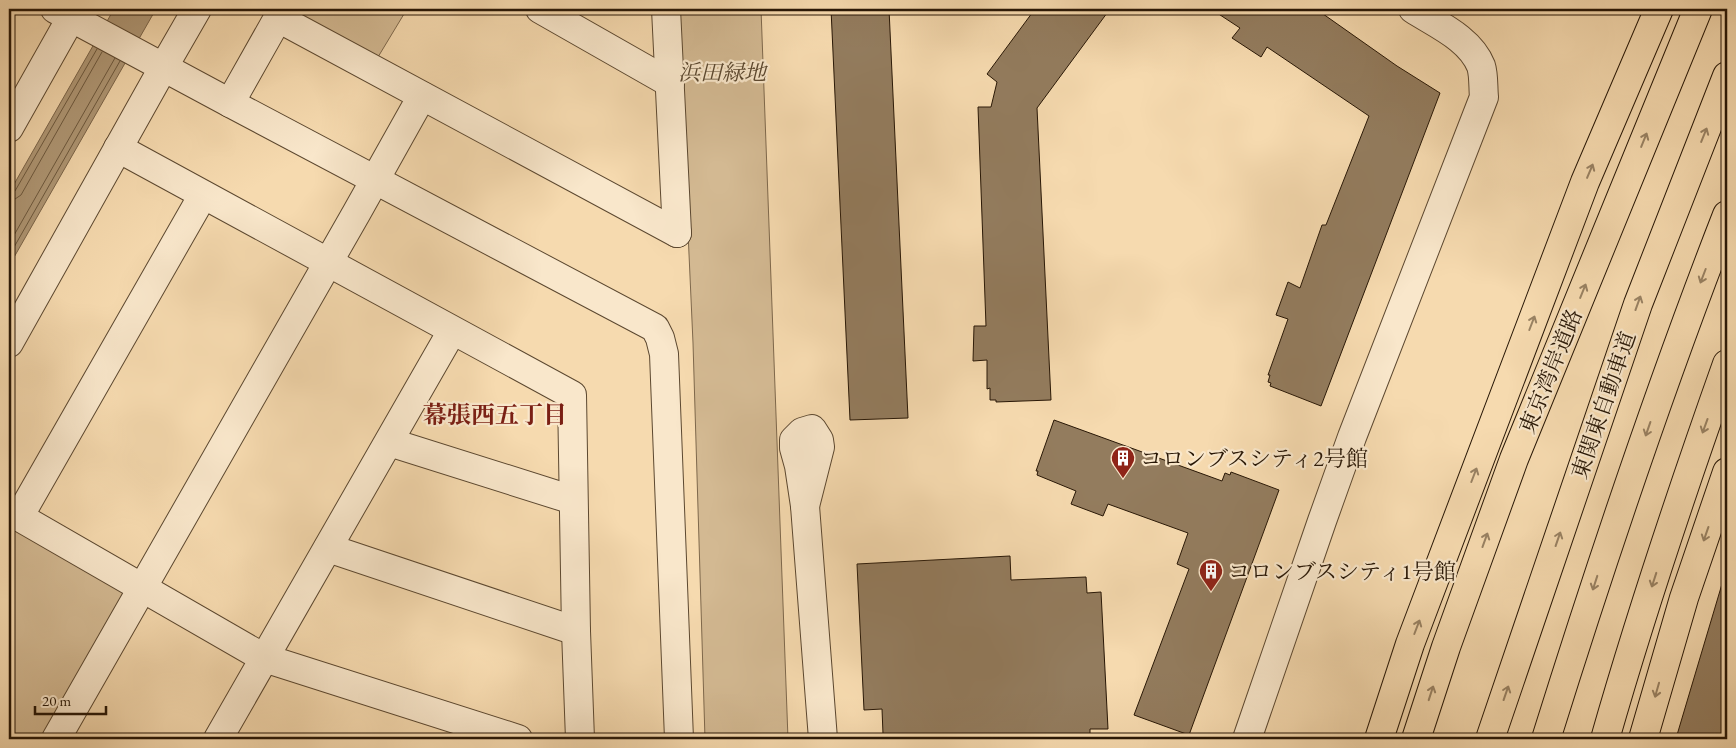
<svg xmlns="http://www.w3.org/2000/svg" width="1736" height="748" font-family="'EB Garamond','Noto Serif JP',serif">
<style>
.green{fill:#d3b992;stroke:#7e684c}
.water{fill:#b09876;stroke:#7a6449}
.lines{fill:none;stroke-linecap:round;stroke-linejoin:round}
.shore{stroke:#6c583e;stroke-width:1}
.building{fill:#937c5e;stroke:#281706}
.minor-casing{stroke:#5c4830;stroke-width:30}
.tertiary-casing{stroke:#5c4830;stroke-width:30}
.trunk-casing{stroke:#281706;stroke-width:30}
.motorway-casing{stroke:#281706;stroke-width:30}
.minor{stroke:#f9e7cb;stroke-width:28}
.tertiary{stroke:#f9e7cb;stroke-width:28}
.trunk{stroke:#f6daaf;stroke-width:28}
.motorway{stroke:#f6daaf;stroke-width:28}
.oneway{stroke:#998263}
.labels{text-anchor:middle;stroke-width:4.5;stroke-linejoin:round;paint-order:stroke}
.park-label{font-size:22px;font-style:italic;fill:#5b4830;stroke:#f9e7cb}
.street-label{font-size:22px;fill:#281706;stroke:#f9e7cb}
.poi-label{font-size:22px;fill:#281706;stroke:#f9e7cb;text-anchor:start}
.neighbourhood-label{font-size:24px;font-weight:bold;fill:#7a1f14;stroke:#f9e7cb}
</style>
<rect width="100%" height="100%" fill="#f6daaf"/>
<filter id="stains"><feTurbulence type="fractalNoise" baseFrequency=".004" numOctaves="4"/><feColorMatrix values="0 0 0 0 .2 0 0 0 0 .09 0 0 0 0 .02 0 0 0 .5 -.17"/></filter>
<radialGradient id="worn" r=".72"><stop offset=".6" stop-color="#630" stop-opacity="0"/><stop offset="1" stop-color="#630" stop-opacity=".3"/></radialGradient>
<g class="green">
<path d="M296,9H407L375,62L296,19Z"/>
<path d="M678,9H761L788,739H705L693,343Z"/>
<path d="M9,518L131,591L50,739H9Z"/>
</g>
<path class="water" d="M114,9H156L9,266V193Z"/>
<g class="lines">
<g class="shore">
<path d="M9,194L15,191L97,49"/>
<path d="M9,200L15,199L21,195L102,52"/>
<path d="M9,244L115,58"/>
<path d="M9,256L120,61"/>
</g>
</g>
<g class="building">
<path d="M831,9H889L908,418L850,420Z"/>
<path d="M1035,9H1110L1037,108L1051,400L996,402V400H990V388L987,389V360L973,361L974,326H986L978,107H991L997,82L987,74Z"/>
<path d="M1211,9H1316L1397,66L1440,93L1321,406L1270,386L1271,383L1268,382L1270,375H1268L1288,319L1276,315L1288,282L1300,288L1322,225H1326L1369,116L1267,47L1261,57L1232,38L1240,28Z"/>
<path d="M1054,420L1222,481L1225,473L1230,475L1231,472L1279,490L1189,735L1134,715L1189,569L1177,564L1188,533L1108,504L1103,516L1071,504L1076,491L1037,475L1038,471H1036Z"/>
<path d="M1010,556L1011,580L1086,577L1087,593L1101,592L1108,729H1090V739H898V734H883L882,709L864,710L857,564Z"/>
<path d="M1722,584L1727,585V739H1690L1677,735Z"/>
</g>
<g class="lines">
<g class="minor-casing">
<g id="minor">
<path d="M540,9L670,83"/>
<path d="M666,9L677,233"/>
<path d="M278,18L677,233"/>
<path d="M163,68L197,9"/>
<path d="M230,103L283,9"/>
<path d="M118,148L572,395L576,631L580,739"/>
<path d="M812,429L819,440L820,447L805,506L799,466L794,448V440L802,432Z"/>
<path d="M389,442L573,500"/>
<path d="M9,511L264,658L518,739"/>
<path d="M19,517L203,195"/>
<path d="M328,548L576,631"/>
<path d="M56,739L357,212L422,96"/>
<path d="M218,739L452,331"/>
</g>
</g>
<g class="tertiary-casing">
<g id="tertiary">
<path d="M55,9L230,103L655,328L660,338L664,354L679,739"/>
<path d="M9,128L76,9"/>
<path d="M9,343L163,68"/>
<path d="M805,506L823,739"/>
<path d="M1247,739L1322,521L1352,437L1484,97C1483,88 1484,75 1481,66C1470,38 1436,24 1413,9"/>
</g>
</g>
<g class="trunk-casing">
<g id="trunk">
<path d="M1379,739L1410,644L1585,182L1659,9"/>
<path d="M1416,739L1446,647L1514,459L1698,9"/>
<path d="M1605,739C1641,613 1683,488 1727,364"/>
<path d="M1643,739L1684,598L1727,472"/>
</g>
</g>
<g class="motorway-casing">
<g id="motorway">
<path d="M1490,739L1638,304L1727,76"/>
<path d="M1546,739C1601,563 1660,387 1727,215"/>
</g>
</g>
<use href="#minor" class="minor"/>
<use href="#tertiary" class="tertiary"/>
<use href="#trunk" class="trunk"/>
<use href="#motorway" class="motorway"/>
</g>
<defs><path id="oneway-shaft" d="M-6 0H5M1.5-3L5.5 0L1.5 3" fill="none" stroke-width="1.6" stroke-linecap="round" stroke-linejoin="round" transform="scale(1.25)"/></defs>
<g class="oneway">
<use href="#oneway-shaft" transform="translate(1704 135) rotate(-68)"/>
<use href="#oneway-shaft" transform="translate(1644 140) rotate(-68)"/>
<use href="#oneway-shaft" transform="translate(1590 171) rotate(-67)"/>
<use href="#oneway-shaft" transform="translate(1703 276) rotate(111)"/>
<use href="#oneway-shaft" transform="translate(1583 291) rotate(-68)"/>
<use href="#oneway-shaft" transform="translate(1638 303) rotate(-70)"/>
<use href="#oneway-shaft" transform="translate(1532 323) rotate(-69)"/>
<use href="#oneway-shaft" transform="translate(1705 426) rotate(110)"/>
<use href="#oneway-shaft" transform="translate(1648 429) rotate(109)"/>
<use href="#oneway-shaft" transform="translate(1474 475) rotate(-69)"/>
<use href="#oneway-shaft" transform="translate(1706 534) rotate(109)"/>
<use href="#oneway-shaft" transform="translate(1558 539) rotate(-71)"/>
<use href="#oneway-shaft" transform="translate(1485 540) rotate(-70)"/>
<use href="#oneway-shaft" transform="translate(1654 580) rotate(108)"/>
<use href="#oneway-shaft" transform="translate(1595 583) rotate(108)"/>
<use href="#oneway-shaft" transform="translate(1417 627) rotate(-69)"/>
<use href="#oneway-shaft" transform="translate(1657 690) rotate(106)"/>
<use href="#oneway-shaft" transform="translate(1431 693) rotate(-72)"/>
<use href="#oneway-shaft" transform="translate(1506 693) rotate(-71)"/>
</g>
<defs>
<g id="building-pin" transform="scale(1.25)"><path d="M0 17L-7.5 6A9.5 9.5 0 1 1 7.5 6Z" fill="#8f2418" stroke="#f9e7cb"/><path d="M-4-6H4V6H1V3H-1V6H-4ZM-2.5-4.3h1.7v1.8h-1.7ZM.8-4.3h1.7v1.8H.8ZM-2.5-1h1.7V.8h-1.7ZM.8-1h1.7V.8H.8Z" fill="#fff"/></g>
</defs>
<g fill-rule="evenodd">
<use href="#building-pin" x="1123" y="458"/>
<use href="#building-pin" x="1211" y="571"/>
</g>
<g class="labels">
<g class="park-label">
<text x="722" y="80">浜田緑地</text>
</g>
<g class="street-label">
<text transform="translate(1550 371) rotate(-68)" y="8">東京湾岸道路</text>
<text transform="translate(1603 405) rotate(-71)" y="8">東関東自動車道</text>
</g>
<g class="poi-label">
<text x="1140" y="466">コロンブスシティ2号館</text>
<text x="1228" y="579">コロンブスシティ1号館</text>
</g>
<g class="neighbourhood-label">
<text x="495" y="423">幕張西五丁目</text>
</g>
</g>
<rect width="1736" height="748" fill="none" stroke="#f6daaf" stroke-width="30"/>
<rect x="10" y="10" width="1716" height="728" fill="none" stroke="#281706" stroke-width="2.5"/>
<rect x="15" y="15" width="1706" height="718" fill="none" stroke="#281706"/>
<path d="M35 706v8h71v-8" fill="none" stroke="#281706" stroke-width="2.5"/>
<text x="42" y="706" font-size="15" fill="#281706" stroke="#f9e7cb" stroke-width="4" paint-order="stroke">20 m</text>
<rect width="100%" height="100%" filter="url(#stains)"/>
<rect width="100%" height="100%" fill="url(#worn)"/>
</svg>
